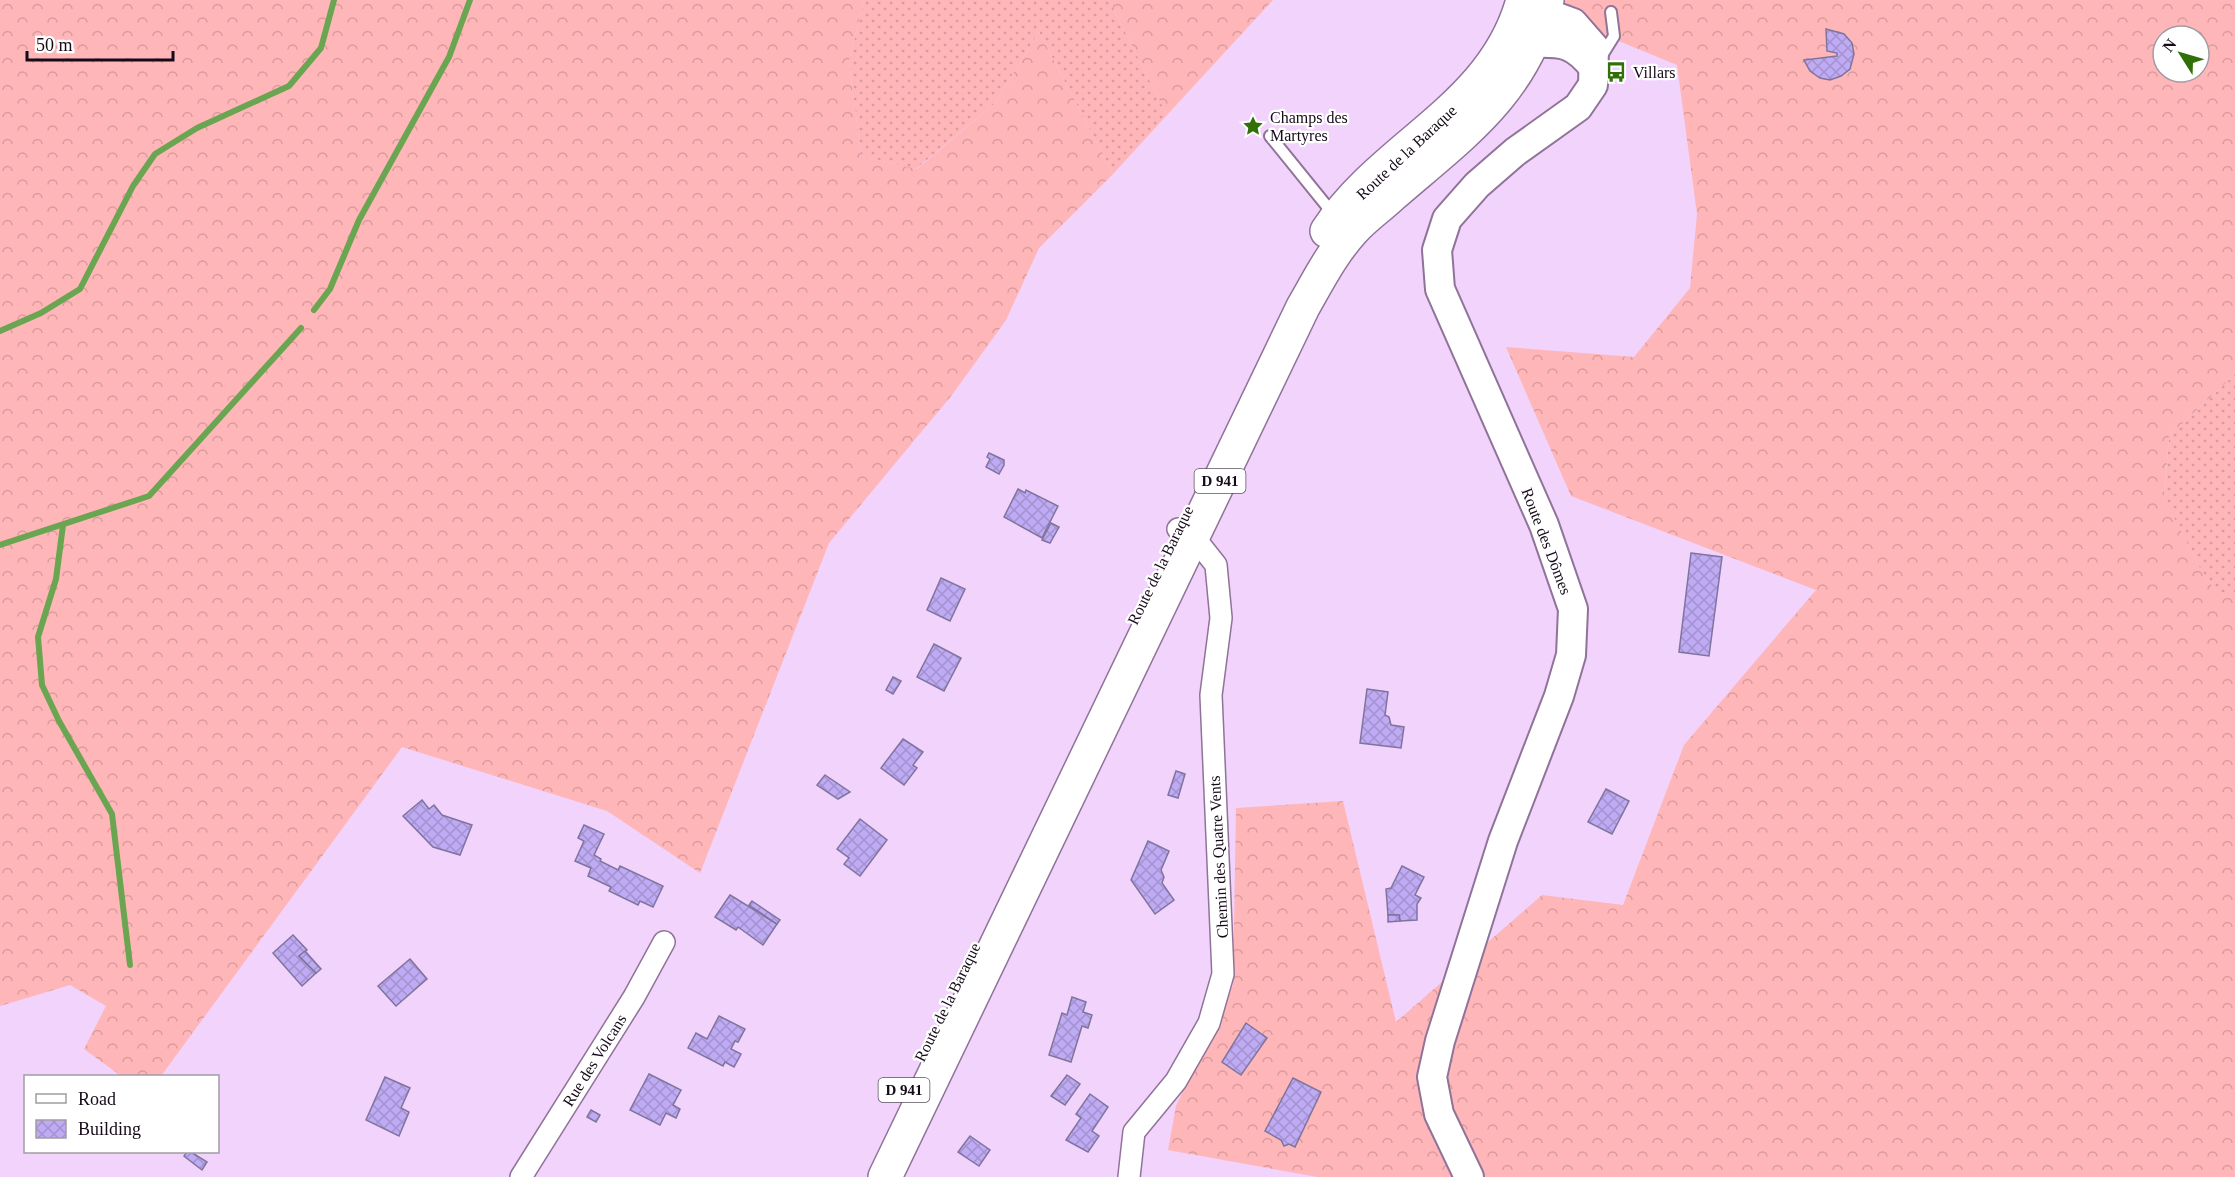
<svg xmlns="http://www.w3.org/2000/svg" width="2235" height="1177" font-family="Georgia,serif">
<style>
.grass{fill:url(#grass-dots)}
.forest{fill:url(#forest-crowns);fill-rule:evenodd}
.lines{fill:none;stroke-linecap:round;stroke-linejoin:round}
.stream{stroke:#6aa551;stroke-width:6}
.building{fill:url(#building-cross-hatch);stroke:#7f749d;stroke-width:1.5}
.lane-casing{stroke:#8f7398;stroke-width:14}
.street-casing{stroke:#8f7398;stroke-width:24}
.secondary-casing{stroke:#8f7398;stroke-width:32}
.primary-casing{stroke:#8f7398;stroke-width:36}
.lane{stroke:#fff;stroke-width:10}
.street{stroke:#fff;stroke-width:21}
.secondary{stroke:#fff;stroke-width:28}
.primary{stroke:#fff;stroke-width:33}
.labels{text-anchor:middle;stroke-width:4.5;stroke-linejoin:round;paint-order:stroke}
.shield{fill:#fff;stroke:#5b545d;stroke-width:1.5}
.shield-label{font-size:15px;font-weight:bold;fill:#150a18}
.poi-label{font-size:16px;fill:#150a18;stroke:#fff;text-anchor:start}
.street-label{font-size:16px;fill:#150a18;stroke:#fff}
</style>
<defs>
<pattern id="grass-dots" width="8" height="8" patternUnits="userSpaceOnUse" patternTransform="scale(1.5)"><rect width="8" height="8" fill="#ffb6b8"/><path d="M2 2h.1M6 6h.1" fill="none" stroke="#da9b9d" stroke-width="1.8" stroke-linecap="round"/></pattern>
<pattern id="forest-crowns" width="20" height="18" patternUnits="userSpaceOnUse" patternTransform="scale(1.5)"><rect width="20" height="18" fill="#ffb6b8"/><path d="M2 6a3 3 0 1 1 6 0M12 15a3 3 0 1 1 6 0" fill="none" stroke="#da9b9d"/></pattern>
<pattern id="building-cross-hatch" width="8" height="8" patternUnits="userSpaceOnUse" patternTransform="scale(1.5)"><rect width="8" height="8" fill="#bfaaf4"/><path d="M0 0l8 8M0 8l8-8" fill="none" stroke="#a391d0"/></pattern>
</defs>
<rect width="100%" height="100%" fill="#f1d3fc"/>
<g class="grass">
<path d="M864,0H1109L1167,115L1113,174L1039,32L994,104L916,169L861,156L849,61Z"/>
<path d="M2235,374V592H2217L2204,576L2164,499L2169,436Z"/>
</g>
<g class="forest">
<path d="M0,0H864L849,61L861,156L917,169L994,104L1039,32L1113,174L1039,248L1006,320L952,395L829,543L700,873L607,811L402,747L161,1076H121L84,1049L106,1006L70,985L0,1006Z"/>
<path d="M1109,0H1273L1167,115Z"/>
<path d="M1519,0H2235V374L2169,436L2164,498L2204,576L2217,592H2235V1177H1317L1168,1150L1176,1106L1233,985L1236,808L1343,801L1396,1022L1542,895L1623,905L1684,745L1816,590L1571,496L1506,347L1634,357L1690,288L1697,214L1677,65ZM2163,36H2199V72H2163Z"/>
</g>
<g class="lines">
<g class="stream">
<path d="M314,310L330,289L359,220L449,57L470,0"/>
<path d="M0,331L41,313L80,289L133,186L155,154L197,128L289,86L321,48L334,0"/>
<path d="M63,525L56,579L38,637L42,685L59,721L112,814L130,965"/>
<path d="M0,545L149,496L301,328"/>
</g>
</g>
<g class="building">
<path d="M1826,29L1844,34L1852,43L1854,54L1850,69L1841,76L1830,80L1820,78L1810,71L1804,60L1837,56V53L1827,51Z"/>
<path d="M989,453L1004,460V465L999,474L986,467L990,459L987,457Z"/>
<path d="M1018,489L1025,493L1026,490L1058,506L1042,538L1004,517Z"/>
<path d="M1051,523L1059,527L1050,543L1042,540Z"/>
<path d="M1691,553L1722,557L1709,656L1679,652Z"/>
<path d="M941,578L965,589L950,621L927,610Z"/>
<path d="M934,644L961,658L944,691L917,677Z"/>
<path d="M893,677L901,681L893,694L886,690Z"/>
<path d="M1367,689L1388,692L1385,715L1389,717L1391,725L1404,727L1401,748L1360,743Z"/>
<path d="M903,739L923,752L913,765L917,768L904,785L881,768Z"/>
<path d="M1176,771L1185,774L1178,798L1168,795Z"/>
<path d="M825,775L850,792L838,799L817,785Z"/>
<path d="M1606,789L1629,801L1612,834L1588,822Z"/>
<path d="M422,800L429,809L434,805L442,815L472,825L460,855L433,847L403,816Z"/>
<path d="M860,819L887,840L860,876L844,864L849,858L837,849Z"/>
<path d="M584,825L604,834L594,855L601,859L600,861L618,870L620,866L663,886L653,907L640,901L638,905L609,891L611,887L588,876L591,868L575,861L584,841L578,838Z"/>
<path d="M1148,841L1169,851L1161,870L1164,877L1162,883L1174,900L1155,914L1131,880Z"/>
<path d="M1402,866L1424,877L1415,895L1421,898L1417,904V920L1400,921L1399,915H1388L1386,889L1391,888Z"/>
<path d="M730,895L777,924L763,945L738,927L736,930L715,917Z"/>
<path d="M752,901L780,920L777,924L749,905Z"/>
<path d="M1388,915H1399L1400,921L1388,922Z"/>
<path d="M293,935L307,950L299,956L316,973L302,986L273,953Z"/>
<path d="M305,951L321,969L316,973L299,956Z"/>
<path d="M410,959L427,979L396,1006L378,986Z"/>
<path d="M1072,997L1086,1002L1083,1012L1092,1015L1088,1028L1082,1026L1071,1062L1049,1055L1062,1013L1067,1015Z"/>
<path d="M719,1016L745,1029L738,1042L735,1041L731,1049L741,1054L734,1067L725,1062L723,1066L688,1048L696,1033L707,1039Z"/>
<path d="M1246,1023L1267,1038L1241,1075L1222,1062Z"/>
<path d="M649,1074L681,1090L673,1105L680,1109L676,1118L666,1113L660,1125L630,1110Z"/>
<path d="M1067,1075L1080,1084L1065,1105L1051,1096Z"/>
<path d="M385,1077L410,1088L401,1108L409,1112L399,1136L366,1120Z"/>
<path d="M1293,1078L1321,1092L1295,1147L1289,1144L1284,1146L1281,1140L1265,1131Z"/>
<path d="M1090,1094L1108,1107L1092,1131L1099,1136L1088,1152L1066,1140L1081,1118L1076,1114Z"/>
<path d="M591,1110L600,1115L596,1122L587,1117Z"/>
<path d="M970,1136L990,1150L979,1166L958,1152Z"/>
<path d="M187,1152H191L207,1162L202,1170L184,1156Z"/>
</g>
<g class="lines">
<g class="lane-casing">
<g id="lane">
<path d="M1601,57L1614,36L1611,12"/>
<path d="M1270,136L1334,215"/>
</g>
</g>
<g class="street-casing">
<g id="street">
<path d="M521,1177L634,997L664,942"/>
<path d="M1129,1177L1134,1132L1176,1081L1209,1023L1223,974L1211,695L1221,618L1216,565L1193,536L1178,529"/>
</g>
</g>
<g class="secondary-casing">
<g id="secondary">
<path d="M1534,23L1533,43C1563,42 1574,43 1594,68"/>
<path d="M1469,1177L1439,1114L1432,1077L1440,1041L1503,841L1559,696L1571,655L1573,609L1544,525L1440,289L1437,250L1447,219L1477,185L1515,152L1578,107L1593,85L1594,47L1573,23L1535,9L1527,17"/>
</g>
</g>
<g class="primary-casing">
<g id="primary">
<path d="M1327,231C1384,144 1494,108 1523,0"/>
<path d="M885,1177L1303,307C1318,281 1332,253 1353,230C1364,218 1378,208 1390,197C1460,136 1523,95 1547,0"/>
</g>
</g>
<use href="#lane" class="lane"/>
<use href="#street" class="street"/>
<use href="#secondary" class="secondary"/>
<use href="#primary" class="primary"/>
</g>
<defs>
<g id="bus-bare" transform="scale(1.62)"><path d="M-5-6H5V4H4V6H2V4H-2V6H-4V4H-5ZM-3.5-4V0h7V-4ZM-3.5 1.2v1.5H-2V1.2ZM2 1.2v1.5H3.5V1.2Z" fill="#317007" stroke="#fff" stroke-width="2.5" paint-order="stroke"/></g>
<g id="sight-bare" transform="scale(1.62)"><path d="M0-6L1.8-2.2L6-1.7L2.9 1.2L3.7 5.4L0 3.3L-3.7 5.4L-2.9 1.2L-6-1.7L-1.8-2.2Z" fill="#317007" stroke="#fff" stroke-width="2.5" paint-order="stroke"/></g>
</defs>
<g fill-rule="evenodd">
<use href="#bus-bare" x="1616" y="72"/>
<use href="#sight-bare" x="1253" y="126"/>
</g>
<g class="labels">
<g class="shield">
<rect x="1194.5" y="469" width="51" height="24" rx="4.5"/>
<rect x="878.5" y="1078" width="51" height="24" rx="4.5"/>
</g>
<g class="shield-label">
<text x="1220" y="486">D 941</text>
<text x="904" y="1095">D 941</text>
</g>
<g class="poi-label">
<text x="1633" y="78">Villars</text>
<text x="1270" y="123">Champs des<tspan x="1270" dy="18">Martyres</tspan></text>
</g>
<g class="street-label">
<text transform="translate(1406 152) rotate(-43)" y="6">Route de la Baraque</text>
<text transform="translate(1547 541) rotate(69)" y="6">Route des Dômes</text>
<text transform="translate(1160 565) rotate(-64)" y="6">Route de la Baraque</text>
<text transform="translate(1218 857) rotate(-93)" y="6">Chemin des Quatre Vents</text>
<text transform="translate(947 1002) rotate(-64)" y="6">Route de la Baraque</text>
<text transform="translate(594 1060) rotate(-58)" y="6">Rue des Volcans</text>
</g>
</g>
<rect x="24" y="1075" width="195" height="78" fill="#ffffff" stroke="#a19da3" stroke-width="1.5"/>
<rect x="36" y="1094" width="30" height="9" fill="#ffffff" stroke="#a19da3" stroke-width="1.5"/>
<text x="78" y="1105" font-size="18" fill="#150a18">Road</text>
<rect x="36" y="1120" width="30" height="18" fill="url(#building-cross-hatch)" stroke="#a19da3" stroke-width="1.5"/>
<text x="78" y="1135" font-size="18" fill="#150a18">Building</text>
<g transform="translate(2181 54) rotate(307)"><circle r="28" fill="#ffffff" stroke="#a19da3" stroke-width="1.5"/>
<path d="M0-4.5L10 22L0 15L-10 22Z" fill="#317007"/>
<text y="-9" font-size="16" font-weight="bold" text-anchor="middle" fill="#150a18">N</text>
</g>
<path d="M27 51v9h146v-9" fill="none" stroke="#150a18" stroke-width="3"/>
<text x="36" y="51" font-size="18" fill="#150a18" stroke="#ffffff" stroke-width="4.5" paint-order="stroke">50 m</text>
</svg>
